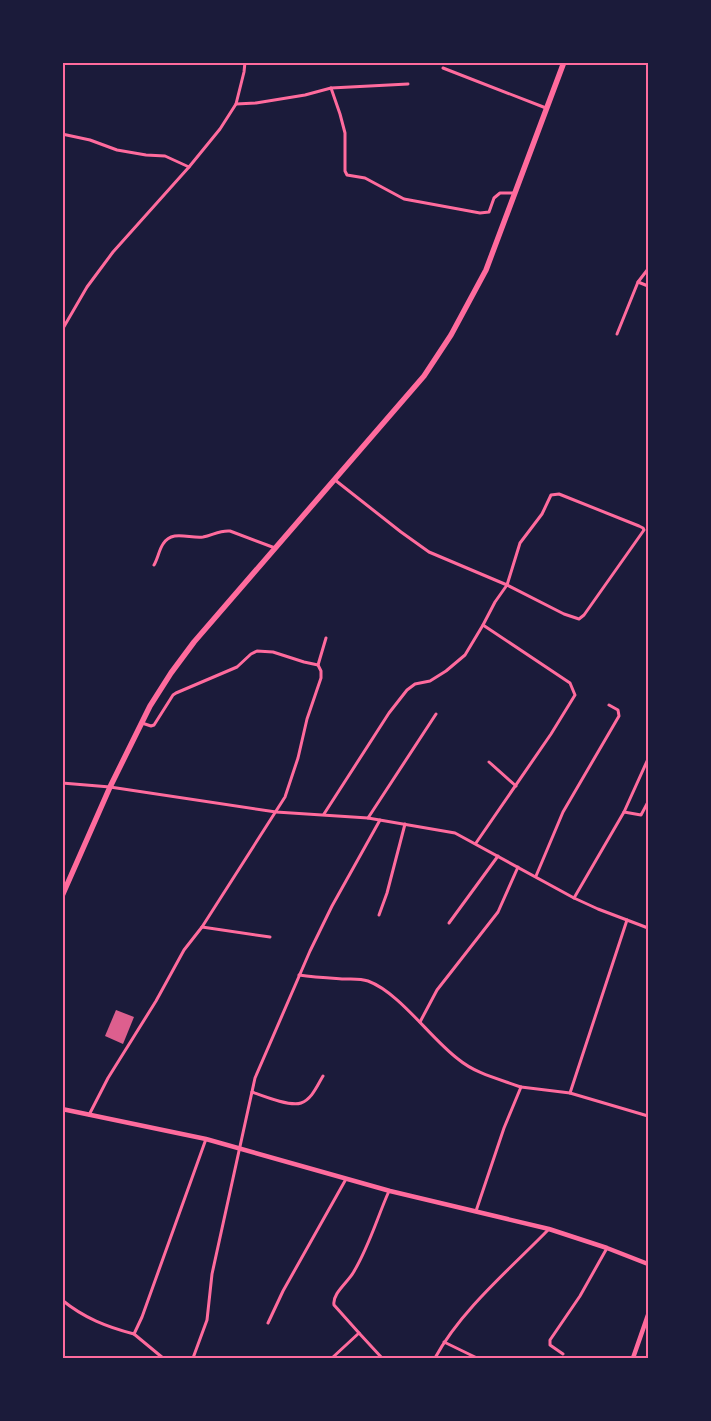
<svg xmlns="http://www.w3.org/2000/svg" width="711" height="1421" font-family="'Playfair Display',serif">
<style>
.building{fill:#dd5f8e}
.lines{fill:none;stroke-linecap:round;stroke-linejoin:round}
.minor{stroke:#ff6b9d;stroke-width:3}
.tertiary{stroke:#ff6b9d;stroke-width:4.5}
.secondary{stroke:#ff6b9d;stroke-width:4.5}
.trunk{stroke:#ff6b9d;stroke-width:5.5}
.neatline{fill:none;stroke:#ff6b9d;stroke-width:2}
</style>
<rect width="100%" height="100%" fill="#1b1b3a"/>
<path class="building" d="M116,1010L134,1017L123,1044L105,1036Z"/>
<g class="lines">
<g class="minor">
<path d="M443,68L546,108"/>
<path d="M331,88L340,114L345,133V171L347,175L365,178L404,199L480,213L489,212L494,198L500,193H515"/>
<path d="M236,104L256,103L305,95L331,88L408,84"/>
<path d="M62,134L90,140L117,150L146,155L165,156L189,167"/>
<path d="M638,282L648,286"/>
<path d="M62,330L87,287L113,252L189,167L220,129L236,104L244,72L245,62"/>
<path d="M617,334L638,282L648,269"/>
<path d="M154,565C158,558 159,550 163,544C172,529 190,539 203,537C213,535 220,530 230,531L275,548"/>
<path d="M142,723L151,726L154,725L173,695L176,693L237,667L251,654L257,651L273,652L304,662L318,665"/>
<path d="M489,762L516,786"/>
<path d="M62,783L110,787L276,812L368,818L455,833L574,898L598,909L648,928"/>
<path d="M624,812L641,815L648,802"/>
<path d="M324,814L389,713L407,690L415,684L430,681L446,671L465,655L483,625L495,602L507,585L520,543L542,514L551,495L559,494L639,526L643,528L644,530L584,615L579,619L564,614L507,585L429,552L401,532L335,480"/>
<path d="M368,818L436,714"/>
<path d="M476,843L551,734L575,695L570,683L483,625"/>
<path d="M536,876L563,812L619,716L618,710L609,705"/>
<path d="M574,898L624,812L648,759"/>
<path d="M379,915L387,893L405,824"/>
<path d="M449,923L498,856"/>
<path d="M202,927L270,937"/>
<path d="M299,975C313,977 328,978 342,979C351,979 360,978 368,981C400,993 430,1038 458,1059C476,1074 499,1079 521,1087"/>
<path d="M420,1022L437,990L498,912L518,867"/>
<path d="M252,1092C263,1096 290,1107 301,1103C312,1099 317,1086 323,1076"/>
<path d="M570,1093L627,920"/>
<path d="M89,1115L108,1078L156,1001L184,950L202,927L285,797L298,758L307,719L321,678V671L318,665L326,638"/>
<path d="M476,1211L504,1128L521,1087L570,1093L648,1116"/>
<path d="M62,1300C84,1318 107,1327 134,1334"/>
<path d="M268,1323L283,1291L346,1179"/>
<path d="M359,1333L382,1358"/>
<path d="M444,1342L477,1358"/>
<path d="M563,1354L550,1345V1340L580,1296L607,1248"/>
<path d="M163,1358L134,1334L142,1317L206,1139"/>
<path d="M193,1358L207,1320L212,1274L255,1078L310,951L332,906L380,820"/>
<path d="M332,1358L359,1333L334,1305C332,1294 347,1283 353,1273C369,1247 377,1218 389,1191"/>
<path d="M435,1358C461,1310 510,1269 549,1229"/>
</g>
<path class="tertiary" d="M633,1358L648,1315"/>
<path class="secondary" d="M62,1109L206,1139L390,1191L549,1229L607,1248L648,1264"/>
<path class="trunk" d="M62,896L110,787L150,706L171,673L194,642L424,376L451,335L486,270L564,62"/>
</g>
<rect width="711" height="1421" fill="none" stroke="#1b1b3a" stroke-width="128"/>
<rect x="64" y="64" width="583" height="1293" class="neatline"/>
</svg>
